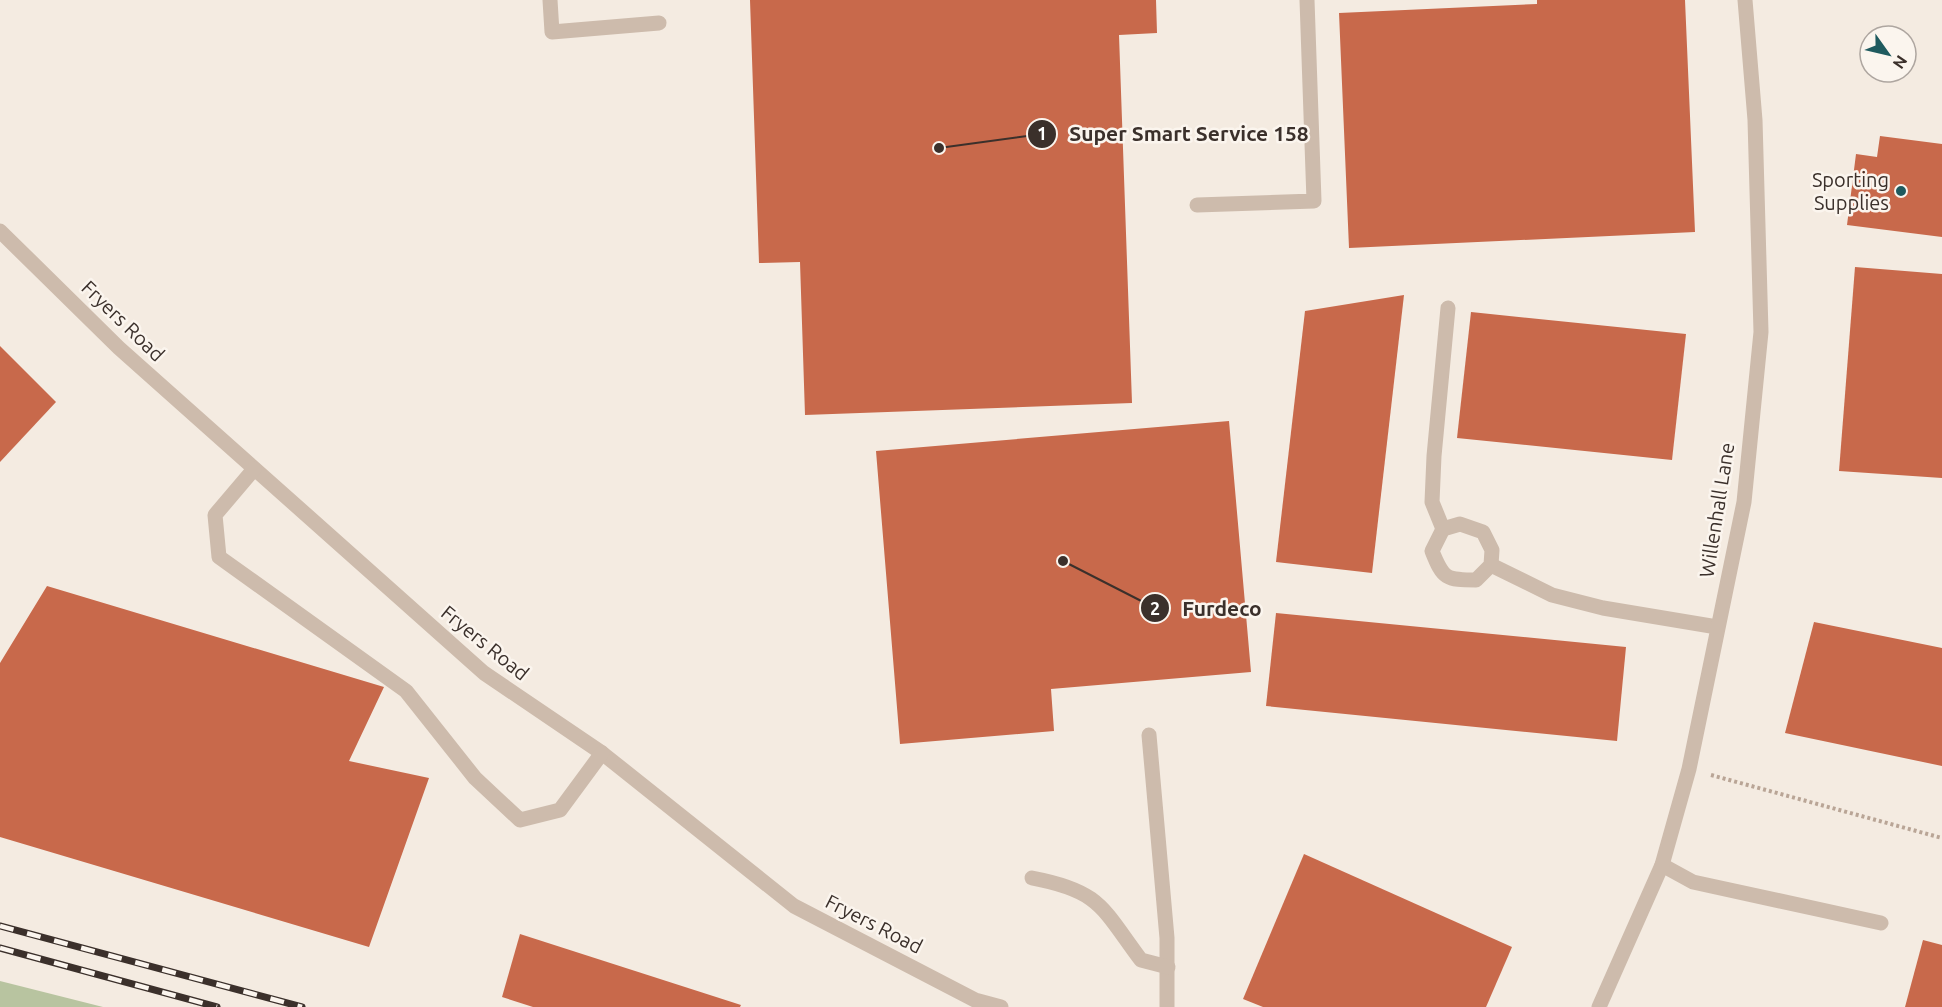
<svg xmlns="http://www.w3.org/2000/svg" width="1942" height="1007" font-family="Ubuntu,sans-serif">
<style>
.green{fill:#b8c4a0}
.building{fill:#c8694b}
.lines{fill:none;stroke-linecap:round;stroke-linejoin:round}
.path{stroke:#b9a596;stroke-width:4;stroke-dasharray:3 3;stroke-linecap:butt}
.minor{stroke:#cdbbac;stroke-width:15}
.rail-casing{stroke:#3b302b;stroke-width:7}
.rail{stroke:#fbf5ee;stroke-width:4.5;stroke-dasharray:14;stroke-linecap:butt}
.poi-dot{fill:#1f5a5e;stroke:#fbf5ee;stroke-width:2}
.labels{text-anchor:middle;stroke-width:5;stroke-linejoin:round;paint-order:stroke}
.poi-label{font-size:20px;fill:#3b302b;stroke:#fbf5ee;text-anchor:end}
.street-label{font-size:20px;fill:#3b302b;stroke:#fbf5ee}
.leader{fill:none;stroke:#3b302b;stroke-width:2}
.callout-dot{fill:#3b302b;stroke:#fbf5ee;stroke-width:2}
.mark-label{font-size:18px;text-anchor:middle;font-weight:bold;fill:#fff}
.callout-label{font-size:21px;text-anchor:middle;font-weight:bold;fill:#3b302b;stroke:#fbf5ee;stroke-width:5;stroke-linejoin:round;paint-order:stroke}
</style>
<rect width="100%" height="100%" fill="#f4ebe1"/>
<path class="green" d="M0,981L103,1007H0Z"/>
<g class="building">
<path d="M750,0H1156L1157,33L1119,35L1132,403L805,415L800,262L759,263Z"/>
<path d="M1537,0H1685L1695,232L1349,248L1339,13L1537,4Z"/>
<path d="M1880,136L1942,144V237L1847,225L1856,154L1877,157Z"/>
<path d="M1855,267L1942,274V478L1839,471Z"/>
<path d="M1404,295L1372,573L1276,562L1305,311Z"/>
<path d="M1471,312L1686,334L1672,460L1457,438Z"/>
<path d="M0,346L56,402L0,462Z"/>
<path d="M1229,421L1251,672L1051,689L1054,731L900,744L876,451Z"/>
<path d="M47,586L384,687L349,761L429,778L369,947L0,837V663Z"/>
<path d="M1276,613L1626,647L1617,741L1266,706Z"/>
<path d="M1814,622L1942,648V766L1785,733Z"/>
<path d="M1304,854L1512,947L1486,1007H1263L1243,999Z"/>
<path d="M520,934L741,1005L740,1007H533L502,997Z"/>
<path d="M1923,940L1942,945V1007H1905Z"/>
</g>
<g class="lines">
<path class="path" d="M1711,775L1942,838"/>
<g class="minor">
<path d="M550,0L552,32L659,23"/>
<path d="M1197,205L1314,201L1307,0"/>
<path d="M0,231L119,348L484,673L602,753L794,906L975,1000L1001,1007"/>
<path d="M254,469L215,515L219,557L406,691L475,778L520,820L560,810L602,753"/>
<path d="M1460,524L1483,532L1492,550L1491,565L1476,580C1446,580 1443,579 1432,551L1443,529Z"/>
<path d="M1443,529L1432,502L1434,456L1448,308"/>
<path d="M1491,565L1552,595L1603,608L1717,627"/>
<path d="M1149,735L1167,938V1007"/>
<path d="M1662,865L1693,882L1881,923"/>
<path d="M1032,878C1101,891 1102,908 1141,960L1168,967"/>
<path d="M1599,1007L1662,865L1689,769L1744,502L1761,332L1755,120L1745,0"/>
</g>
<g class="rail-casing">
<g id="rail">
<path d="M0,926L302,1007"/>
<path d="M0,948L217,1007"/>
</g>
</g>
<use href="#rail" class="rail"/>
</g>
<circle class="poi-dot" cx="1901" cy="191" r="6"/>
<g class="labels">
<g class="poi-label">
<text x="1889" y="187">Sporting<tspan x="1889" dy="23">Supplies</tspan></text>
</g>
<g class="street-label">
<text transform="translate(123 321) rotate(44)" y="7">Fryers Road</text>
<text transform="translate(1717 510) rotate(-81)" y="7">Willenhall Lane</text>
<text transform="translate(485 643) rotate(39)" y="7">Fryers Road</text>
<text transform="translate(874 924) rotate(27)" y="7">Fryers Road</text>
</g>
</g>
<path class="leader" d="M939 148L1042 134M1063 561L1155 608"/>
<g class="callout-dot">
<circle cx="939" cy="148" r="6"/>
<circle cx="1063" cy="561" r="6"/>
<circle cx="1042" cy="134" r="15"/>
<circle cx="1155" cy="608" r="15"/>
</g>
<g class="mark-label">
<text x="1042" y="140">1</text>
<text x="1155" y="615">2</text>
</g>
<g class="callout-label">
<text x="1189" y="141">Super Smart Service 158</text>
<text x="1222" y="616">Furdeco</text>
</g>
<g transform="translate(1888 54) rotate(124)"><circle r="28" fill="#fbf5ee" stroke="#aea6a0" stroke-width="1.5"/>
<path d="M0-4.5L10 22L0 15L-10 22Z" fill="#1f5a5e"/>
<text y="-9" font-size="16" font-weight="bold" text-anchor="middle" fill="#3b302b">N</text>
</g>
</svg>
